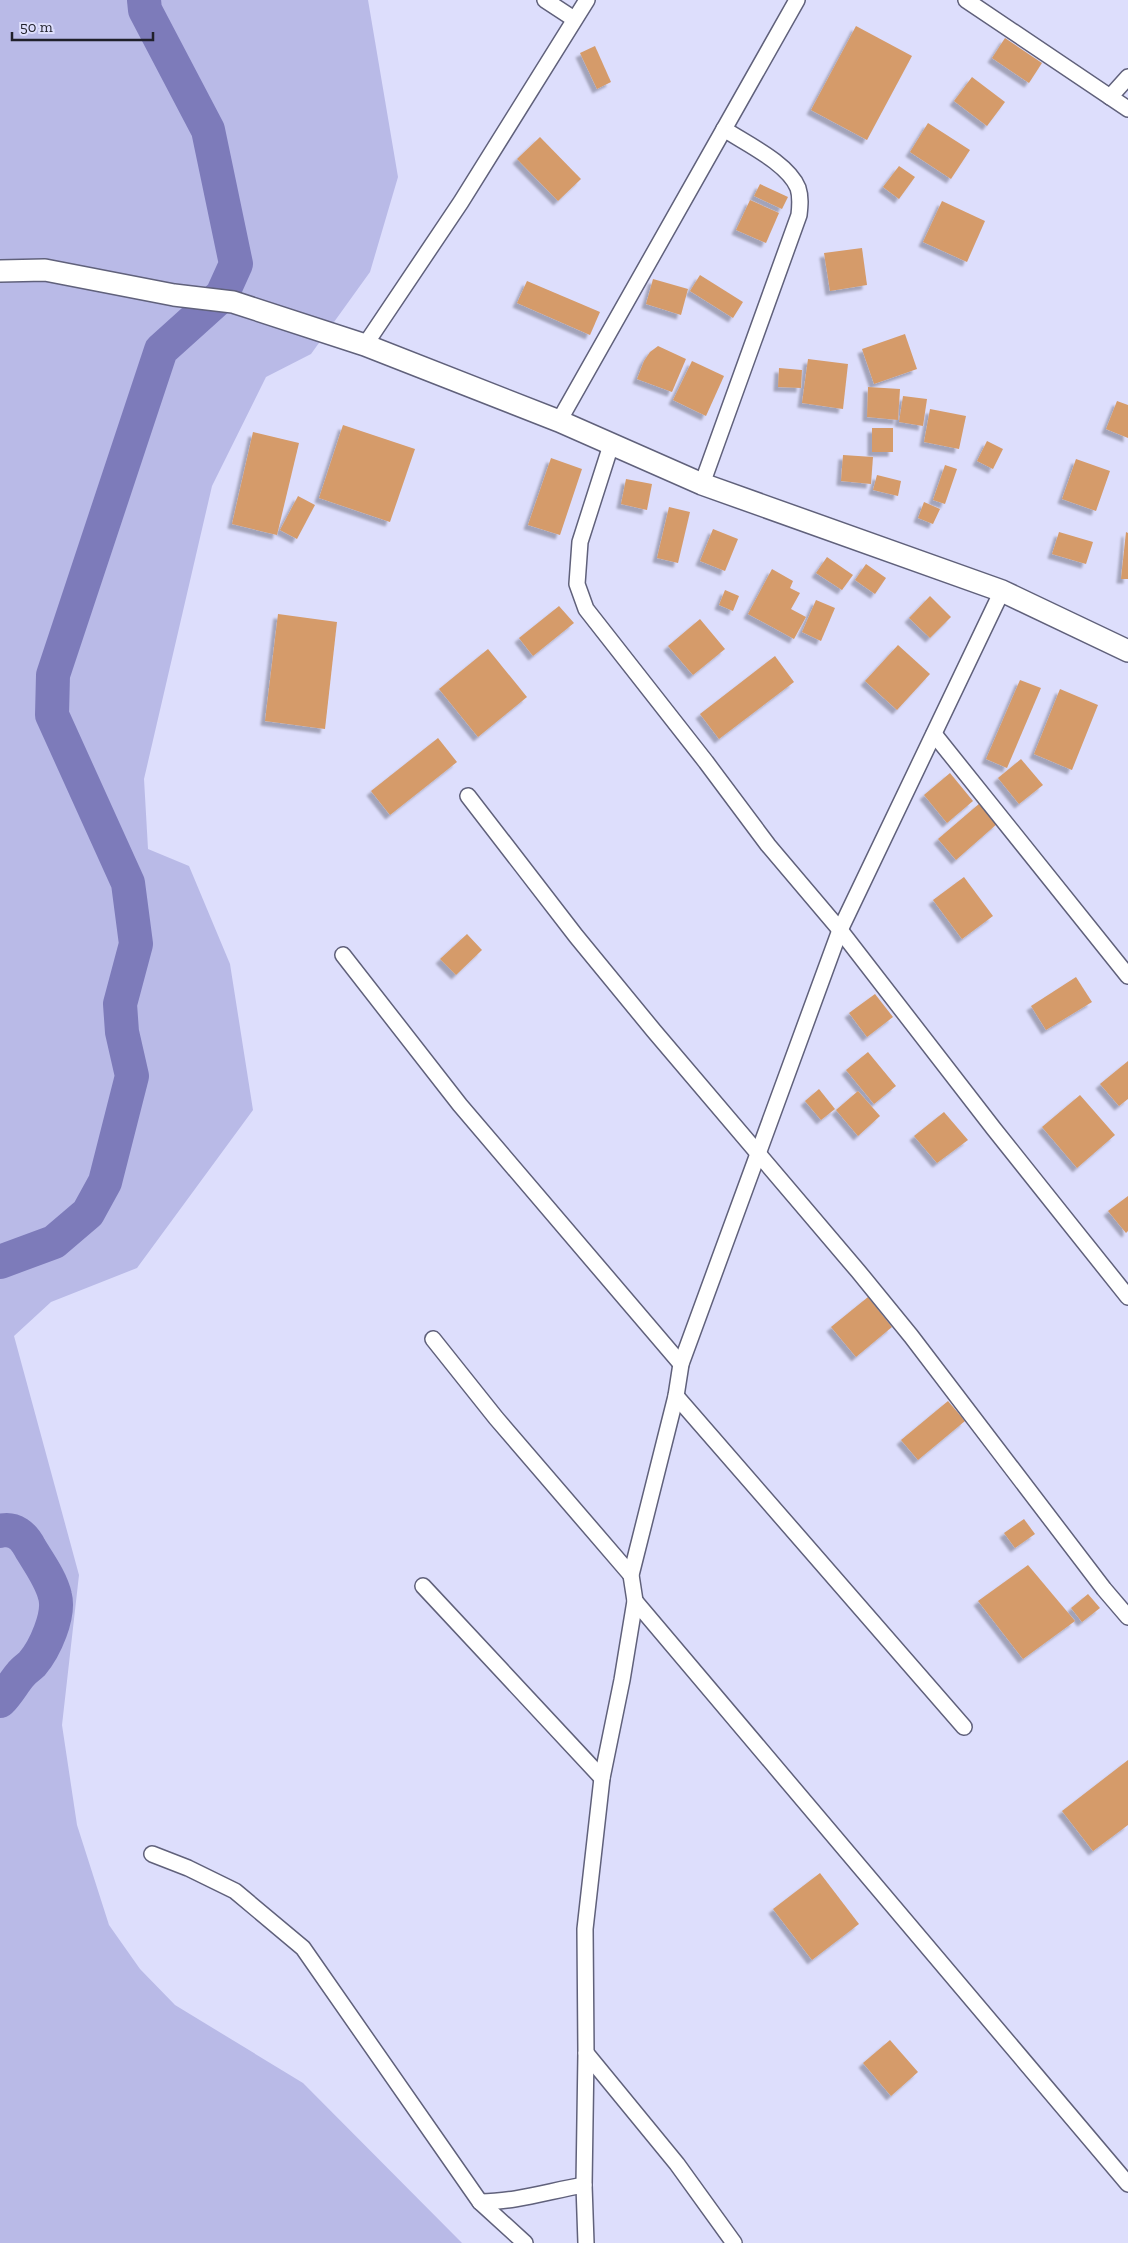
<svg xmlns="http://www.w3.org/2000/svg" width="1128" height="2243" font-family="'Zilla Slab',serif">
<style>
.green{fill:#b9bae7}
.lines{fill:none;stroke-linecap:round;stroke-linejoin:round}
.river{stroke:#7d7bba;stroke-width:34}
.building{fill:#d59b6a;filter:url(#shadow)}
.street-casing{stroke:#60617b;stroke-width:18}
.secondary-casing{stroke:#60617b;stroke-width:24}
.street{stroke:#fff;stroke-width:15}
.secondary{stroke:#fff;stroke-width:21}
</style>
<defs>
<filter id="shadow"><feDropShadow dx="-4.5" dy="4.5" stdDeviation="1" flood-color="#0004"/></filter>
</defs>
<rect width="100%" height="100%" fill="#dddefc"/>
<path class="green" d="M0,0H368L398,177L370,272L311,354L266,377L212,486L144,779L148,849L189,866L230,964L253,1110L137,1268L51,1302L14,1336L79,1575L62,1725L77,1825L109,1925L140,1969L175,2005L303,2083L462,2243H0Z"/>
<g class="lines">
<g class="river">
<path d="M0,1262L54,1242L88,1213L105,1182L132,1076L122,1032L120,1004L136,944L128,883L52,715L53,675L161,350L222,295L236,264L208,130L145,10L144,0"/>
<path d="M0,1531C14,1527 24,1536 30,1548C39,1563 51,1579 55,1596C60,1615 45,1649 32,1664C29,1667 24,1670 21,1674C13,1683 9,1692 0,1701"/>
</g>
</g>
<g class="building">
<path d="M856,26L912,56L867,140L811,110Z"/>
<path d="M1005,38L1042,63L1029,83L992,58Z"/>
<path d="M595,46L611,82L597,89L580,53Z"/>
<path d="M972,77L1005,102L987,126L954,101Z"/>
<path d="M928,123L970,150L951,179L910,152Z"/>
<path d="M540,137L581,179L558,201L517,159Z"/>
<path d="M899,166L915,177L899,199L883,187Z"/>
<path d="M760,184L788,197L782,209L754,196Z"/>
<path d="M750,200L779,213L766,243L736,230Z"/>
<path d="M942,201L985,221L967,262L923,242Z"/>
<path d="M862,248L867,285L830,291L824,253Z"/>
<path d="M700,275L743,302L733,318L690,291Z"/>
<path d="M653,279L688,289L681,315L646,304Z"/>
<path d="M527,281L600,312L590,335L517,303Z"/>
<path d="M905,334L917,369L874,384L862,349Z"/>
<path d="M658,346L686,359L672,392L637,379L644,361L650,352Z"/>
<path d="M808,359L848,364L843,409L802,403Z"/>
<path d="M692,361L724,376L706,416L673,400Z"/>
<path d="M779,368L802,370L801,388L778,387Z"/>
<path d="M868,387L900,389L898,420L867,417Z"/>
<path d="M903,396L927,399L923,426L899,422Z"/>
<path d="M1117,401L1128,405V438L1106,429Z"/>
<path d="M930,409L966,416L959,449L924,442Z"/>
<path d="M343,425L415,449L390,522L319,498Z"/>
<rect x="872" y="428" width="21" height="24"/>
<path d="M253,432L299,443L277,535L232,524Z"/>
<path d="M987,441L1003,449L993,469L977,461Z"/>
<path d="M843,455L873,457L871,484L841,481Z"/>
<path d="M551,458L582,469L560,535L528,525Z"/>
<path d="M1076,459L1110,471L1096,511L1062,499Z"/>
<path d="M945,465L957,469L945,504L933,500Z"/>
<path d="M877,475L901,481L898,496L873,490Z"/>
<path d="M626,479L652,484L647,510L621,504Z"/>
<path d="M298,496L315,505L297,539L280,530Z"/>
<path d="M924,502L940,509L933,524L918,518Z"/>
<path d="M669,507L690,512L678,563L657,558Z"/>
<path d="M713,529L738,539L725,571L700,561Z"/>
<path d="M1059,532L1093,542L1086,564L1052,554Z"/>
<path d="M1126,532L1128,533V579H1121Z"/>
<path d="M827,557L853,575L842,590L816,573Z"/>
<path d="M866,564L886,578L875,594L855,580Z"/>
<path d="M772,569L793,581L790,588L800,593L791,609L806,617L794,639L748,614Z"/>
<path d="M725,590L739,596L733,611L719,605Z"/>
<path d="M930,596L951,617L930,638L909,618Z"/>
<path d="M816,600L835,608L821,641L802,632Z"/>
<path d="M559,606L574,623L533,656L519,638Z"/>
<path d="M278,614L337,622L325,729L265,721Z"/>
<path d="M700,619L725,649L693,675L668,646Z"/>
<path d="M898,645L930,674L897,710L865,681Z"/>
<path d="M488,649L527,697L478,737L439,689Z"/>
<path d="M775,656L794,682L719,739L700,714Z"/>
<path d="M1020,680L1041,688L1007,768L986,759Z"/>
<path d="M1060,689L1098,705L1072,770L1034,754Z"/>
<path d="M438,738L457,762L390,815L371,791Z"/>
<path d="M1021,759L1043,785L1019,804L998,778Z"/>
<path d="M950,773L973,801L947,823L924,795Z"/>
<path d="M980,803L998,823L956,860L938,839Z"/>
<path d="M964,877L993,916L962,939L933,900Z"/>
<path d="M467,934L482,950L456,975L440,959Z"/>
<path d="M1076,977L1092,1002L1046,1030L1031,1006Z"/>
<path d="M875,994L893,1017L867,1037L849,1013Z"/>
<path d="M868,1052L896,1086L874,1104L846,1070Z"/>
<path d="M1128,1061V1099L1119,1106L1100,1084Z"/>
<path d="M819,1089L835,1109L821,1120L805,1101Z"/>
<path d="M858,1091L880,1116L858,1136L836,1110Z"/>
<path d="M1080,1095L1115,1135L1077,1168L1042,1127Z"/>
<path d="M944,1112L968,1140L937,1163L914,1136Z"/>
<path d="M1128,1196V1231L1126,1233L1108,1211Z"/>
<path d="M868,1297L892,1327L856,1357L831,1327Z"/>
<path d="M948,1401L965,1421L918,1460L901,1440Z"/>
<path d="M1024,1519L1035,1534L1015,1548L1004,1533Z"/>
<path d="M1028,1565L1075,1621L1023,1659L978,1601Z"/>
<path d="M1088,1594L1100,1608L1082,1622L1071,1608Z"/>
<path d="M1128,1760V1825L1093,1851L1062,1811Z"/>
<path d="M820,1873L859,1924L812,1960L773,1909Z"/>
<path d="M890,2040L918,2072L891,2096L863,2063Z"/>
</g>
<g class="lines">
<g class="street-casing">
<g id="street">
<path d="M545,0L574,19"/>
<path d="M966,0L1128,109"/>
<path d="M1110,97L1128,77"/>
<path d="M365,345L461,202L587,0"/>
<path d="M559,421L797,0"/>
<path d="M611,445L580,542L577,584L586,609L706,762L768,845L840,930L994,1129L1128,1297"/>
<path d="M702,484L799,215C800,206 801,197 798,188C788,163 745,143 724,129"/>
<path d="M934,734L1128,976"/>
<path d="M468,796L576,936L654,1031L858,1271L911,1336L1104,1589L1128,1617"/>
<path d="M343,955L460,1105L681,1364"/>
<path d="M433,1339L496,1418L631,1575"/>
<path d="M676,1396L964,1727"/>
<path d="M423,1586L602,1778"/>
<path d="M635,1601L1128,2184"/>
<path d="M152,1854L188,1868L235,1891L303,1948L480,2202L525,2243"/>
<path d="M586,2053L677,2164L734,2243"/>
<path d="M480,2202C515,2202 549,2191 584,2185"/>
<path d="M586,2243L584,2185L586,2053L585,1929L602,1778L622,1680L635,1601L631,1575L676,1396L681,1364L840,930L1002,591"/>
</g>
</g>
<g class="secondary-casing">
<path id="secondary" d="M0,271L45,270L174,295L233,302L365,345L559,421L702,484L1002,591L1128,651"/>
</g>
<use href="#street" class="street"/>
<use href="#secondary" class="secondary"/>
</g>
<path d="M12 32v8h141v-8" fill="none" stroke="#20202b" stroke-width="2.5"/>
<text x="20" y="32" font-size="15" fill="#20202b" stroke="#dddefc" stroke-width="4" paint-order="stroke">50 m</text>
</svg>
